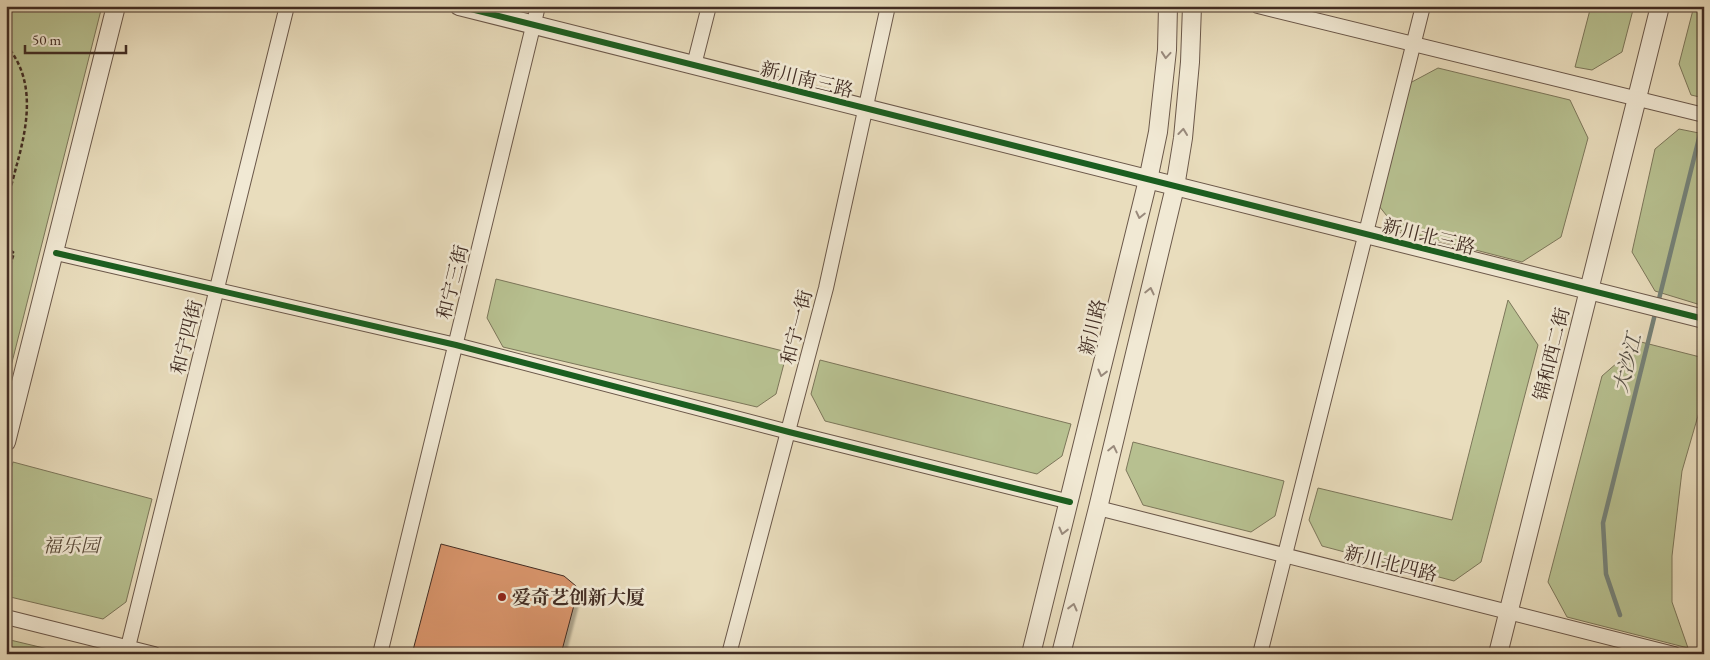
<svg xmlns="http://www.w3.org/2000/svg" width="1710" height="660" font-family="'EB Garamond','Noto Serif SC',serif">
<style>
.green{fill:#b7c090;stroke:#7c765a}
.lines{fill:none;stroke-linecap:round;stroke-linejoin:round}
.stream{stroke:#758279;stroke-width:4.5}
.building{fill:#d9956c;stroke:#412c23;filter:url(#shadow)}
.minor-casing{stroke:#6b584a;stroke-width:16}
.tertiary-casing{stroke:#6b584a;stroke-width:20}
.path{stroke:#412c23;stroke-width:2.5;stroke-dasharray:4 2.5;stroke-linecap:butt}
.minor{stroke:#f1e9d4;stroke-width:14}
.tertiary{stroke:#f1e9d4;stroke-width:18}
.cycleway-casing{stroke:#f1e9d4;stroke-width:9}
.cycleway{stroke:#1b5e20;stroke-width:6}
.oneway{stroke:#998a7c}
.poi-dot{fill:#8f2418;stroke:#f1e9d4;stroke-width:2}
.labels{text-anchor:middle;stroke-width:5;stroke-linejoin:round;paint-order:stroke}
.street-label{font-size:19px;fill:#412c23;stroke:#f1e9d4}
.park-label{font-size:19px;font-style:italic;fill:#594a39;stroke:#f1e9d4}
.poi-label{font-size:19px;font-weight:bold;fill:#412c23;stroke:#f1e9d4;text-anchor:start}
.water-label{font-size:20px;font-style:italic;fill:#565047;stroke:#f1e9d4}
</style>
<defs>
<filter id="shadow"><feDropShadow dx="3" dy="5.5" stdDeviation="1" flood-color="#0004"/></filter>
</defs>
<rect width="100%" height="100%" fill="#e9ddbd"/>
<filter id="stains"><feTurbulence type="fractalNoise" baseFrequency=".004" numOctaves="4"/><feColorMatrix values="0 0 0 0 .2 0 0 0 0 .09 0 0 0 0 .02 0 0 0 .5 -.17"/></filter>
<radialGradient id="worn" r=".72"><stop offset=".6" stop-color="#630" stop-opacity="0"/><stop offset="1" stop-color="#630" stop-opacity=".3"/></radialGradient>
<g class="green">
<path d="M6,6H102L6,386Z"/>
<path d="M1591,6H1634L1622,52L1592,70L1575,67Z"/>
<path d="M1694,6H1704V98L1691,95L1679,64Z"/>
<path d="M1438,68L1570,100L1588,138L1561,237L1522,262L1398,230L1379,206L1410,83Z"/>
<path d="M1679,129L1704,134V306L1655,291L1632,252L1655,149Z"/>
<path d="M496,279L787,352L776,394L757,407L503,347L487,318Z"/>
<path d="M1508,300L1538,345L1481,562L1454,581L1322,546L1309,520L1318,488L1452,520Z"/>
<path d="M1641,342L1704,358V395L1682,471L1672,556V602L1688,648L1567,617L1548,582L1602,376Z"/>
<path d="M820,360L1071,424L1062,456L1037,474L825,421L811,394Z"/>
<path d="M1133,442L1284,481L1275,516L1251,532L1143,505L1126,470Z"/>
<path d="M13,462L152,499L126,602L103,619L6,596V488Z"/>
<path d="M6,639L69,654H6Z"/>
</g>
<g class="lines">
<g class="stream">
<path d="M1658,303L1704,118"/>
<path d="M1620,615L1606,574L1603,523L1656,310"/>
</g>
</g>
<path class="building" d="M441,544L564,576L576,586L577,594L561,654H412Z"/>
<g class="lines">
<g class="minor-casing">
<g id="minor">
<path d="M1258,6L1704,115"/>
<path d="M694,65L709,6"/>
<path d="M56,253L456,345L789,432L1070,502"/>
<path d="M1098,508L1674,654"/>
<path d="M6,617L154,654"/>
<path d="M128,647L287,6"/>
<path d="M380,654L538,6"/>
<path d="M729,654L826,288L888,6"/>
<path d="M1260,654L1423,6"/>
</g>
</g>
<g class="tertiary-casing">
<g id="tertiary">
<path d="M459,6L1704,319"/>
<path d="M6,442L116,6"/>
<path d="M1031,654L1148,180L1158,132L1167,50L1168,6"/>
<path d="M1061,654L1098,508L1175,187L1183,138L1190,62L1192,6"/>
<path d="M1498,654L1660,6"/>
</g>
</g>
<g class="path">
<path d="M6,45C36,79 28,124 17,164C14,174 12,187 6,197"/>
<path d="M6,252L9,249L14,253L6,277"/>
</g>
<use href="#minor" class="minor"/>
<use href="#tertiary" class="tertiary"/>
<g class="cycleway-casing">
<g id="cycleway">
<path d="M459,6L1704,319"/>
<path d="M56,253L456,345L789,432L1070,502"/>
</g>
</g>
<use href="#cycleway" class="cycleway"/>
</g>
<defs><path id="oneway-chevron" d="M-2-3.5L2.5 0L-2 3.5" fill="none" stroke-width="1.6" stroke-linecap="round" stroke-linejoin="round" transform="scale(1.25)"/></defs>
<g class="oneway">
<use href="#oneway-chevron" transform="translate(1166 55) rotate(95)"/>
<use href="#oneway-chevron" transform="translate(1183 132) rotate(-84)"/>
<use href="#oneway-chevron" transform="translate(1140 215) rotate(103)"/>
<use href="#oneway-chevron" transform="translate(1150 291) rotate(-77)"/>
<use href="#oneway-chevron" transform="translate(1102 373) rotate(104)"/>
<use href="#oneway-chevron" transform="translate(1113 449) rotate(-77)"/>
<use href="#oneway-chevron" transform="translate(1063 531) rotate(104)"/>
<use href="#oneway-chevron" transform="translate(1073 607) rotate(-76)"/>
</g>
<circle class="poi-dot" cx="502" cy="597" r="5"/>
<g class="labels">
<g class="street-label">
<text transform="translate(807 79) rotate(14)" y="7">新川南三路</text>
<text transform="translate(1429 236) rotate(14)" y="7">新川北三路</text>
<text transform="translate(452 282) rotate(-76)" y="7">和宁三街</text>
<text transform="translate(796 327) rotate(-76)" y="7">和宁一街</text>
<text transform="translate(1092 327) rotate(-76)" y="7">新川路</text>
<text transform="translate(186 337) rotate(-76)" y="7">和宁四街</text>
<text transform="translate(1551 354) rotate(-76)" y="7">锦和西二街</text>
<text transform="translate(1391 563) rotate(14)" y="7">新川北四路</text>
</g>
<g class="park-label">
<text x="71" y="552">福乐园</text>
</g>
<g class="poi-label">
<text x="512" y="604">爱奇艺创新大厦</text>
</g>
<g class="water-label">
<text transform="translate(1627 363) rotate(-76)" y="7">大沙江</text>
</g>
</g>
<rect width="1710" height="660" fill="none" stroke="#e9ddbd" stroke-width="25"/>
<rect x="8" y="8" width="1695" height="645" fill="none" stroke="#412c23" stroke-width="2.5"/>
<rect x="12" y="12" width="1685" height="635" fill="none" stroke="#412c23"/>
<path d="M25 45v8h101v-8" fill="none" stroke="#412c23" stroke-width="2.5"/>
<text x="32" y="45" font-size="15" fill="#412c23" stroke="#f1e9d4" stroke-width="4" paint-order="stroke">50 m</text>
<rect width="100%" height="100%" filter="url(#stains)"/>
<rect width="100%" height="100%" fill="url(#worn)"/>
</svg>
